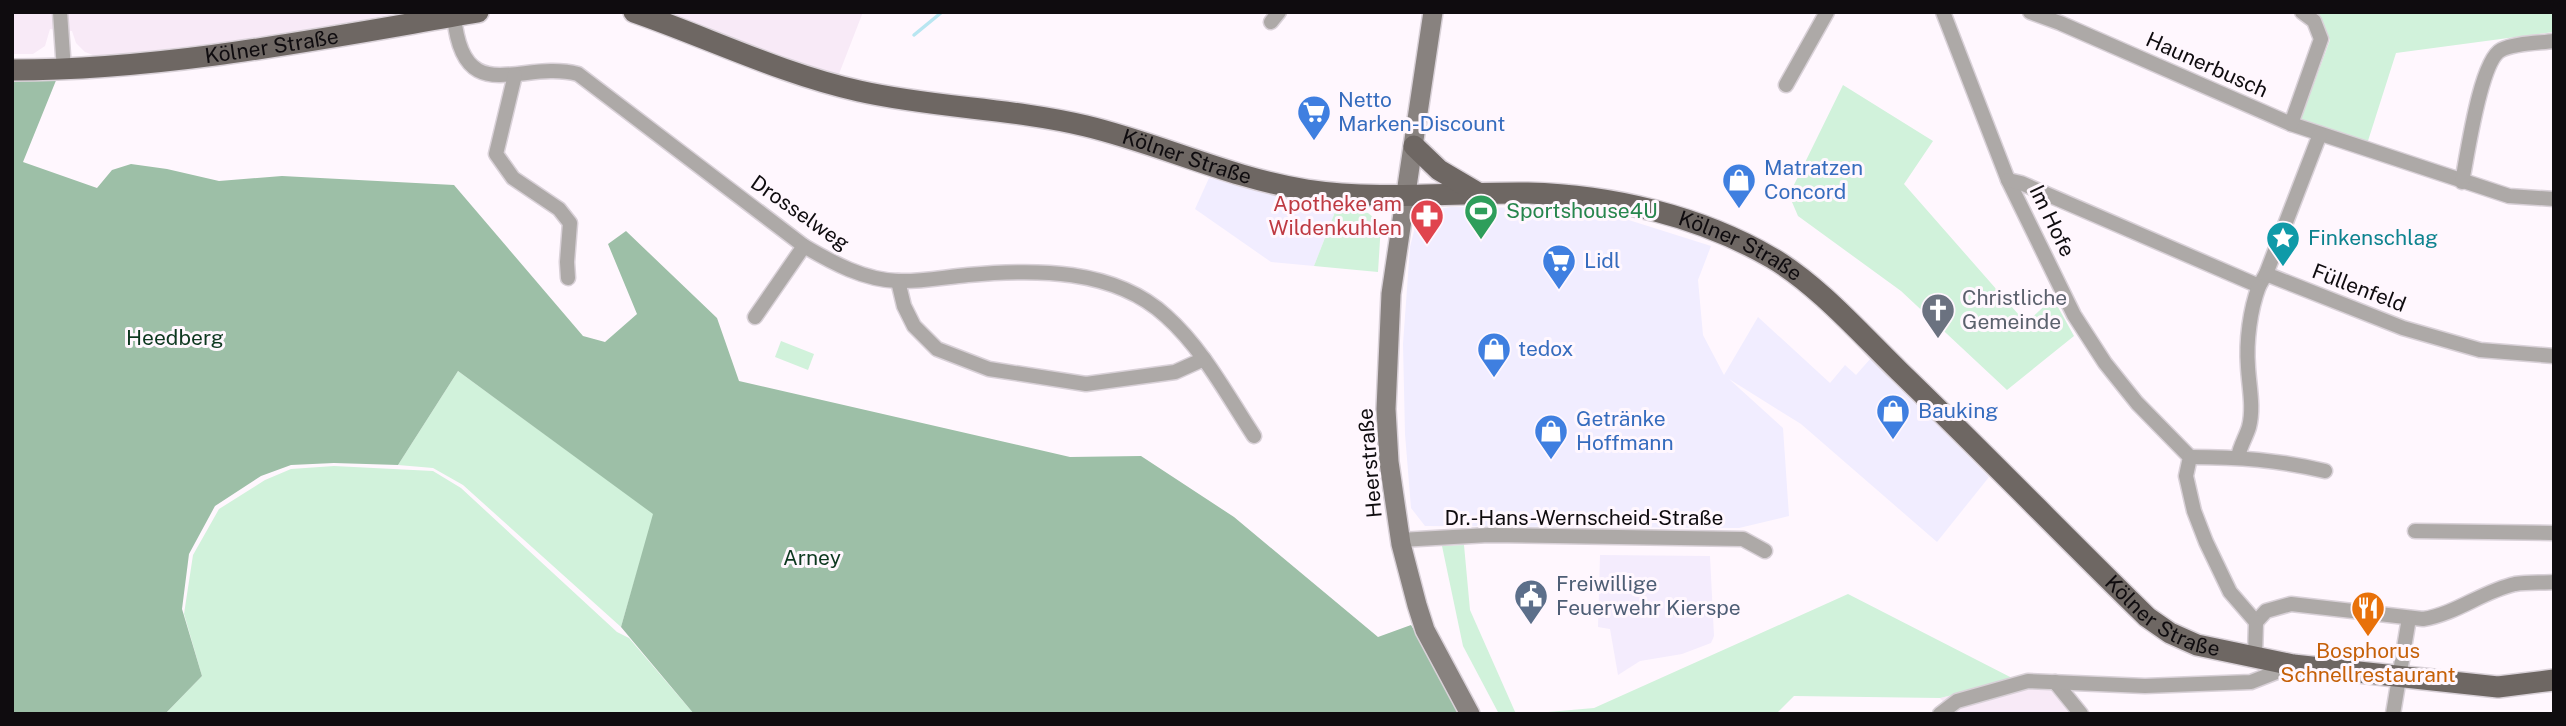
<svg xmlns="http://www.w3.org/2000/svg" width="2566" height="726" font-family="'Public Sans',sans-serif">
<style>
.commercial{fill:#f1edff}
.built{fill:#f8eaf7}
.education{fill:#f4ecfd}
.green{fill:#d1f2db}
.forest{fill:#9dbfa7}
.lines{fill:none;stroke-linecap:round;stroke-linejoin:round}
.stream{stroke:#b8e6f1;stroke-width:3.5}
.street-casing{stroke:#d9d1d8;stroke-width:17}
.secondary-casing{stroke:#d9d1d8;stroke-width:22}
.primary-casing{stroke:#d9d1d8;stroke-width:24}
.street{stroke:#ada9a7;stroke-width:14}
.secondary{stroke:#88827f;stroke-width:19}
.primary{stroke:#6e6763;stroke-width:21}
.labels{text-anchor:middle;stroke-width:6;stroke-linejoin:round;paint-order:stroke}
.street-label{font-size:21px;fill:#0f0c0f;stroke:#fff7fe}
.shop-label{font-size:21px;fill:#366cbe;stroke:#fff7fe;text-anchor:start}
.health-label{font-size:21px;fill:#be3a42;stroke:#fff7fe;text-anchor:end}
.leisure-label{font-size:21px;fill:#27864d;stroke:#fff7fe;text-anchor:start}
.culture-label{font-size:21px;fill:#0d838f;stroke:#fff7fe;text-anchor:start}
.worship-label{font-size:21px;fill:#5b616d;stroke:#fff7fe;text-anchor:start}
.park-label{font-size:21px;fill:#0d381f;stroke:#fff7fe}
.service-label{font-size:21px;fill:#4e5e75;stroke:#fff7fe;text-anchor:start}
.food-label{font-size:21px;fill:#c56008;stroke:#fff7fe}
</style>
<rect width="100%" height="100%" fill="#fff7fe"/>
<g class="commercial">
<path d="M1209,178L1337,207L1314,266L1271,262L1195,209Z"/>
<path d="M1451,207L1542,208L1616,216L1711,246L1698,280L1703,335L1724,375L1758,317L1830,383L1845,365L1856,375L1871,358L1989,477L1937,542L1801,424L1729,379L1783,428L1789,516L1739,528L1425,526L1411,508L1405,434L1403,344L1410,247L1415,227L1427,211Z"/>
</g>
<g class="built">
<path d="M12,12H404L277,36L98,57L85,52L76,43L72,31L50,29L45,46L33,54H12Z"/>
<path d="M656,12H863L837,79Z"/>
<path d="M2016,680L2068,684L2092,714H1954L1940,698Z"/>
</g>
<path class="education" d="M1600,555L1710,556L1714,636L1711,643L1682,654L1640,661L1618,675L1610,629L1598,627Z"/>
<g class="green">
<path d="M2314,12H2554V32L2396,53L2367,144L2300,121L2330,40L2318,15Z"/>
<path d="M1843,85L1933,141L1904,184L2026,323L2053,298L2074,336L2007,390L1901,291L1798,216L1789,195Z"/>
<path d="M1337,207L1368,213L1381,224L1378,272L1314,266Z"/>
<path d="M781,341L814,354L808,370L775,357Z"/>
<path d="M458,371L654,514L621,627L463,485L433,468L398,465Z"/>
<path d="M334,466L433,471L461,488L617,632L629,638L694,714H165L202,676L184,614L193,555L219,509L265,480L291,469Z"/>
<path d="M1464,545L1470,610L1516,714H1499L1463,646L1442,546Z"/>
<path d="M1848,594L2016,680L1940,698L1794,696L1776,714H1525L1594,708Z"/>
</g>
<path class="forest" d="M57,78L23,162L97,188L112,170L131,164L167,169L219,181L282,176L454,185L583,336L605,342L637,314L608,244L626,231L717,318L739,381L1070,457L1141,456L1234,517L1378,637L1411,625L1464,714H694L621,627L653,514L458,371L398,465L334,463L291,465L261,476L215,506L189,554L182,609L202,676L165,714H12V79Z"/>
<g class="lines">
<path class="stream" d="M914,35L942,12"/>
<g class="street-casing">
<g id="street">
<path d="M60,12L64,70"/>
<path d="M1943,12L2008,180L2074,315L2105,363L2137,403L2190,457L2186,476L2194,511L2206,542L2230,592L2256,622L2266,611L2291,604L2423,619C2456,614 2483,591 2515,584C2528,582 2541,583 2554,582"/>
<path d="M2030,12L2060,23L2291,124L2509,196L2554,199"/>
<path d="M454,16C463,111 521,59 578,74L804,246C833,263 864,280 898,281C921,282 945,277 968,275C1034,269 1114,268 1166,316C1203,349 1227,395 1254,436"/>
<path d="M1271,22L1279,12"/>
<path d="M515,75L496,154L513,178L559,209L570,223L567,262L568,278"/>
<path d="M1786,85L1827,12"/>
<path d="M2291,124L2321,39L2314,21L2302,12"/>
<path d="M2008,180L2021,183L2259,286L2266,274L2320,134"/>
<path d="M2462,182C2467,157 2480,61 2501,50C2514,43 2538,43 2554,41"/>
<path d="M2266,274L2403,328L2480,350L2554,356"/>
<path d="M898,281L904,306L914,326L937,349L989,369L1086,384L1175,372L1204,359"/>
<path d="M755,317L804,246"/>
<path d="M2190,457C2239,457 2278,460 2325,471"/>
<path d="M2238,457C2240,446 2246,437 2249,427C2254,408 2249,386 2248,367C2246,341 2250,310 2259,286"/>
<path d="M2415,531L2554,533"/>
<path d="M1400,540L1489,535L1743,539L1765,551"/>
<path d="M2255,656L2256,622"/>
<path d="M2055,682L2081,714"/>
<path d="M1940,714L1957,701L2028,681L2145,686L2251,682L2292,666"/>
<path d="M2393,714L2409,618"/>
</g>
</g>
<g class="secondary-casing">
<path id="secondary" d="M1433,12L1391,294L1386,409L1389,462L1401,544L1417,605L1425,630L1470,714"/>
</g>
<g class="primary-casing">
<g id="primary">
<path id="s1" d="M634,12C709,38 782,74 859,91C934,108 1011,108 1086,126C1161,144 1230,178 1307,190C1379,201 1455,192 1528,193C1611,195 1700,216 1772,258C1817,284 1861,334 1899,371C1983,452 2064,536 2147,617L2170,633L2197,645L2293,665L2498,687L2554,680"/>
<path id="s2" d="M12,70C168,70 325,38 478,12"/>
<path d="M1414,146L1439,170L1478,193"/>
</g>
</g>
<use href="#street" class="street"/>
<use href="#secondary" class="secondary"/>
<use href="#primary" class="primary"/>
</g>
<defs>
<g id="supermarket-pin" transform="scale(1.75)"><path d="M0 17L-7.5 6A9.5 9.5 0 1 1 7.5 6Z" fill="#3f7fe0" stroke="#fff7fe"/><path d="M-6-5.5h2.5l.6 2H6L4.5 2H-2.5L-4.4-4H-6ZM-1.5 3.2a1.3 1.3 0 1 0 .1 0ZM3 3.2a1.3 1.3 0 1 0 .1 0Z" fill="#fff"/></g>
<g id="shop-pin" transform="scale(1.75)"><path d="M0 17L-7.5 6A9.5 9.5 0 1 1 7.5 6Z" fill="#3f7fe0" stroke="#fff7fe"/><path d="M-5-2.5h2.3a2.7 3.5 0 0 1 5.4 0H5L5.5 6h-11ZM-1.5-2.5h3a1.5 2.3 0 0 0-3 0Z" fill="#fff"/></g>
<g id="stadium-pin" transform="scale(1.75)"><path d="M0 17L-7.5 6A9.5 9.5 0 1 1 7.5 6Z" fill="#2e9e5b" stroke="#fff7fe"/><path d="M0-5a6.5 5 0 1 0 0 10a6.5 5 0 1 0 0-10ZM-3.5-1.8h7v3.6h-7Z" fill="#fff"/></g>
<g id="pharmacy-pin" transform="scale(1.75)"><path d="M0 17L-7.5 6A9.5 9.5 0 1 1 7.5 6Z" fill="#e0444e" stroke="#fff7fe"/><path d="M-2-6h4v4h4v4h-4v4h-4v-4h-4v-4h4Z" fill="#fff"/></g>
<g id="sight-pin" transform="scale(1.75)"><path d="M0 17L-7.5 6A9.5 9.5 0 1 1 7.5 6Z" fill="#0f9aa8" stroke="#fff7fe"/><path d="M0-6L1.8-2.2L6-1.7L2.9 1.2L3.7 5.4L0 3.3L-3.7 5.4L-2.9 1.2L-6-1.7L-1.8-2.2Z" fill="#fff"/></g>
<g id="church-pin" transform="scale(1.75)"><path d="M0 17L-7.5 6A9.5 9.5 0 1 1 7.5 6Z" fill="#6b7280" stroke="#fff7fe"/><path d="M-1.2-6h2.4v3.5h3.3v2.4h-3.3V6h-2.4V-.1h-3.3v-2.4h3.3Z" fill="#fff"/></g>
<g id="civic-pin" transform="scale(1.75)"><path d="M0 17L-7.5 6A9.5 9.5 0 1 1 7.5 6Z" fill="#5c6f8a" stroke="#fff7fe"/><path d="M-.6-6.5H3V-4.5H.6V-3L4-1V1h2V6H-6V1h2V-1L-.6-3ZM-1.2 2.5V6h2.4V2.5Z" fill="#fff"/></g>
<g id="restaurant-pin" transform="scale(1.75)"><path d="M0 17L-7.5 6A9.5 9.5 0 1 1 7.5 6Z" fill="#e8710a" stroke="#fff7fe"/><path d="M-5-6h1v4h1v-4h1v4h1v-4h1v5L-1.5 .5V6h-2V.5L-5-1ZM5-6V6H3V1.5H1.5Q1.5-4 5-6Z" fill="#fff"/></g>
</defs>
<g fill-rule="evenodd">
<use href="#supermarket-pin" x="1314" y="112"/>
<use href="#shop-pin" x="1739" y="180"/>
<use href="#stadium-pin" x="1481" y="211"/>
<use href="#pharmacy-pin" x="1427" y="216"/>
<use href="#sight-pin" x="2283" y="238"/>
<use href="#supermarket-pin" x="1559" y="261"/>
<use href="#church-pin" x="1938" y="310"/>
<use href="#shop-pin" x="1494" y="349"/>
<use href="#shop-pin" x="1893" y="411"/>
<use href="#shop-pin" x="1551" y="431"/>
<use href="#civic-pin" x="1531" y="596"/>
<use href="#restaurant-pin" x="2368" y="608"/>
</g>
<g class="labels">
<g class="street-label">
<text dy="7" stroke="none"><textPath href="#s2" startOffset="261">Kölner Straße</textPath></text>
<text transform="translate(2207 65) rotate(24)" y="7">Haunerbusch</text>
<text dy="7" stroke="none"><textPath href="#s1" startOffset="574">Kölner Straße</textPath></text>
<text transform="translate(800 213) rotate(35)" y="7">Drosselweg</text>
<text transform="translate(2052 221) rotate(64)" y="7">Im Hofe</text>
<text dy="7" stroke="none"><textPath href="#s1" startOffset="1141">Kölner Straße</textPath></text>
<text transform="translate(2359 288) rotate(21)" y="7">Füllenfeld</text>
<text transform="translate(1370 463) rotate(-95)" y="7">Heerstraße</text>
<text x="1584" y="525">Dr.-Hans-Wernscheid-Straße</text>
<text dy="7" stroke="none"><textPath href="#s1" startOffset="1708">Kölner Straße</textPath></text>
</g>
<g class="shop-label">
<text x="1338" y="107">Netto<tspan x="1338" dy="24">Marken-Discount</tspan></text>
<text x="1764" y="175">Matratzen<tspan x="1764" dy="24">Concord</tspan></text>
<text x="1584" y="268">Lidl</text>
<text x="1518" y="356">tedox</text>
<text x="1918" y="418">Bauking</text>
<text x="1576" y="426">Getränke<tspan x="1576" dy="24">Hoffmann</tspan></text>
</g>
<g class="health-label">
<text x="1402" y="211">Apotheke am<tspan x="1402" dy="24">Wildenkuhlen</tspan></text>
</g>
<g class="leisure-label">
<text x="1506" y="218">Sportshouse4U</text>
</g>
<g class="culture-label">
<text x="2308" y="245">Finkenschlag</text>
</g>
<g class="worship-label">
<text x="1962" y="305">Christliche<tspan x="1962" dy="24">Gemeinde</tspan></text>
</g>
<g class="park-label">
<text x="175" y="345">Heedberg</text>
<text x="812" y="565">Arney</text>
</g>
<g class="service-label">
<text x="1556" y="591">Freiwillige<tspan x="1556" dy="24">Feuerwehr Kierspe</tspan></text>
</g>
<g class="food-label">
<text x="2368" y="658">Bosphorus<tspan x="2368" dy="24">Schnellrestaurant</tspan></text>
</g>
</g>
<rect width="2566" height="726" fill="none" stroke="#0f0c0f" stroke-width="28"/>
</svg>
